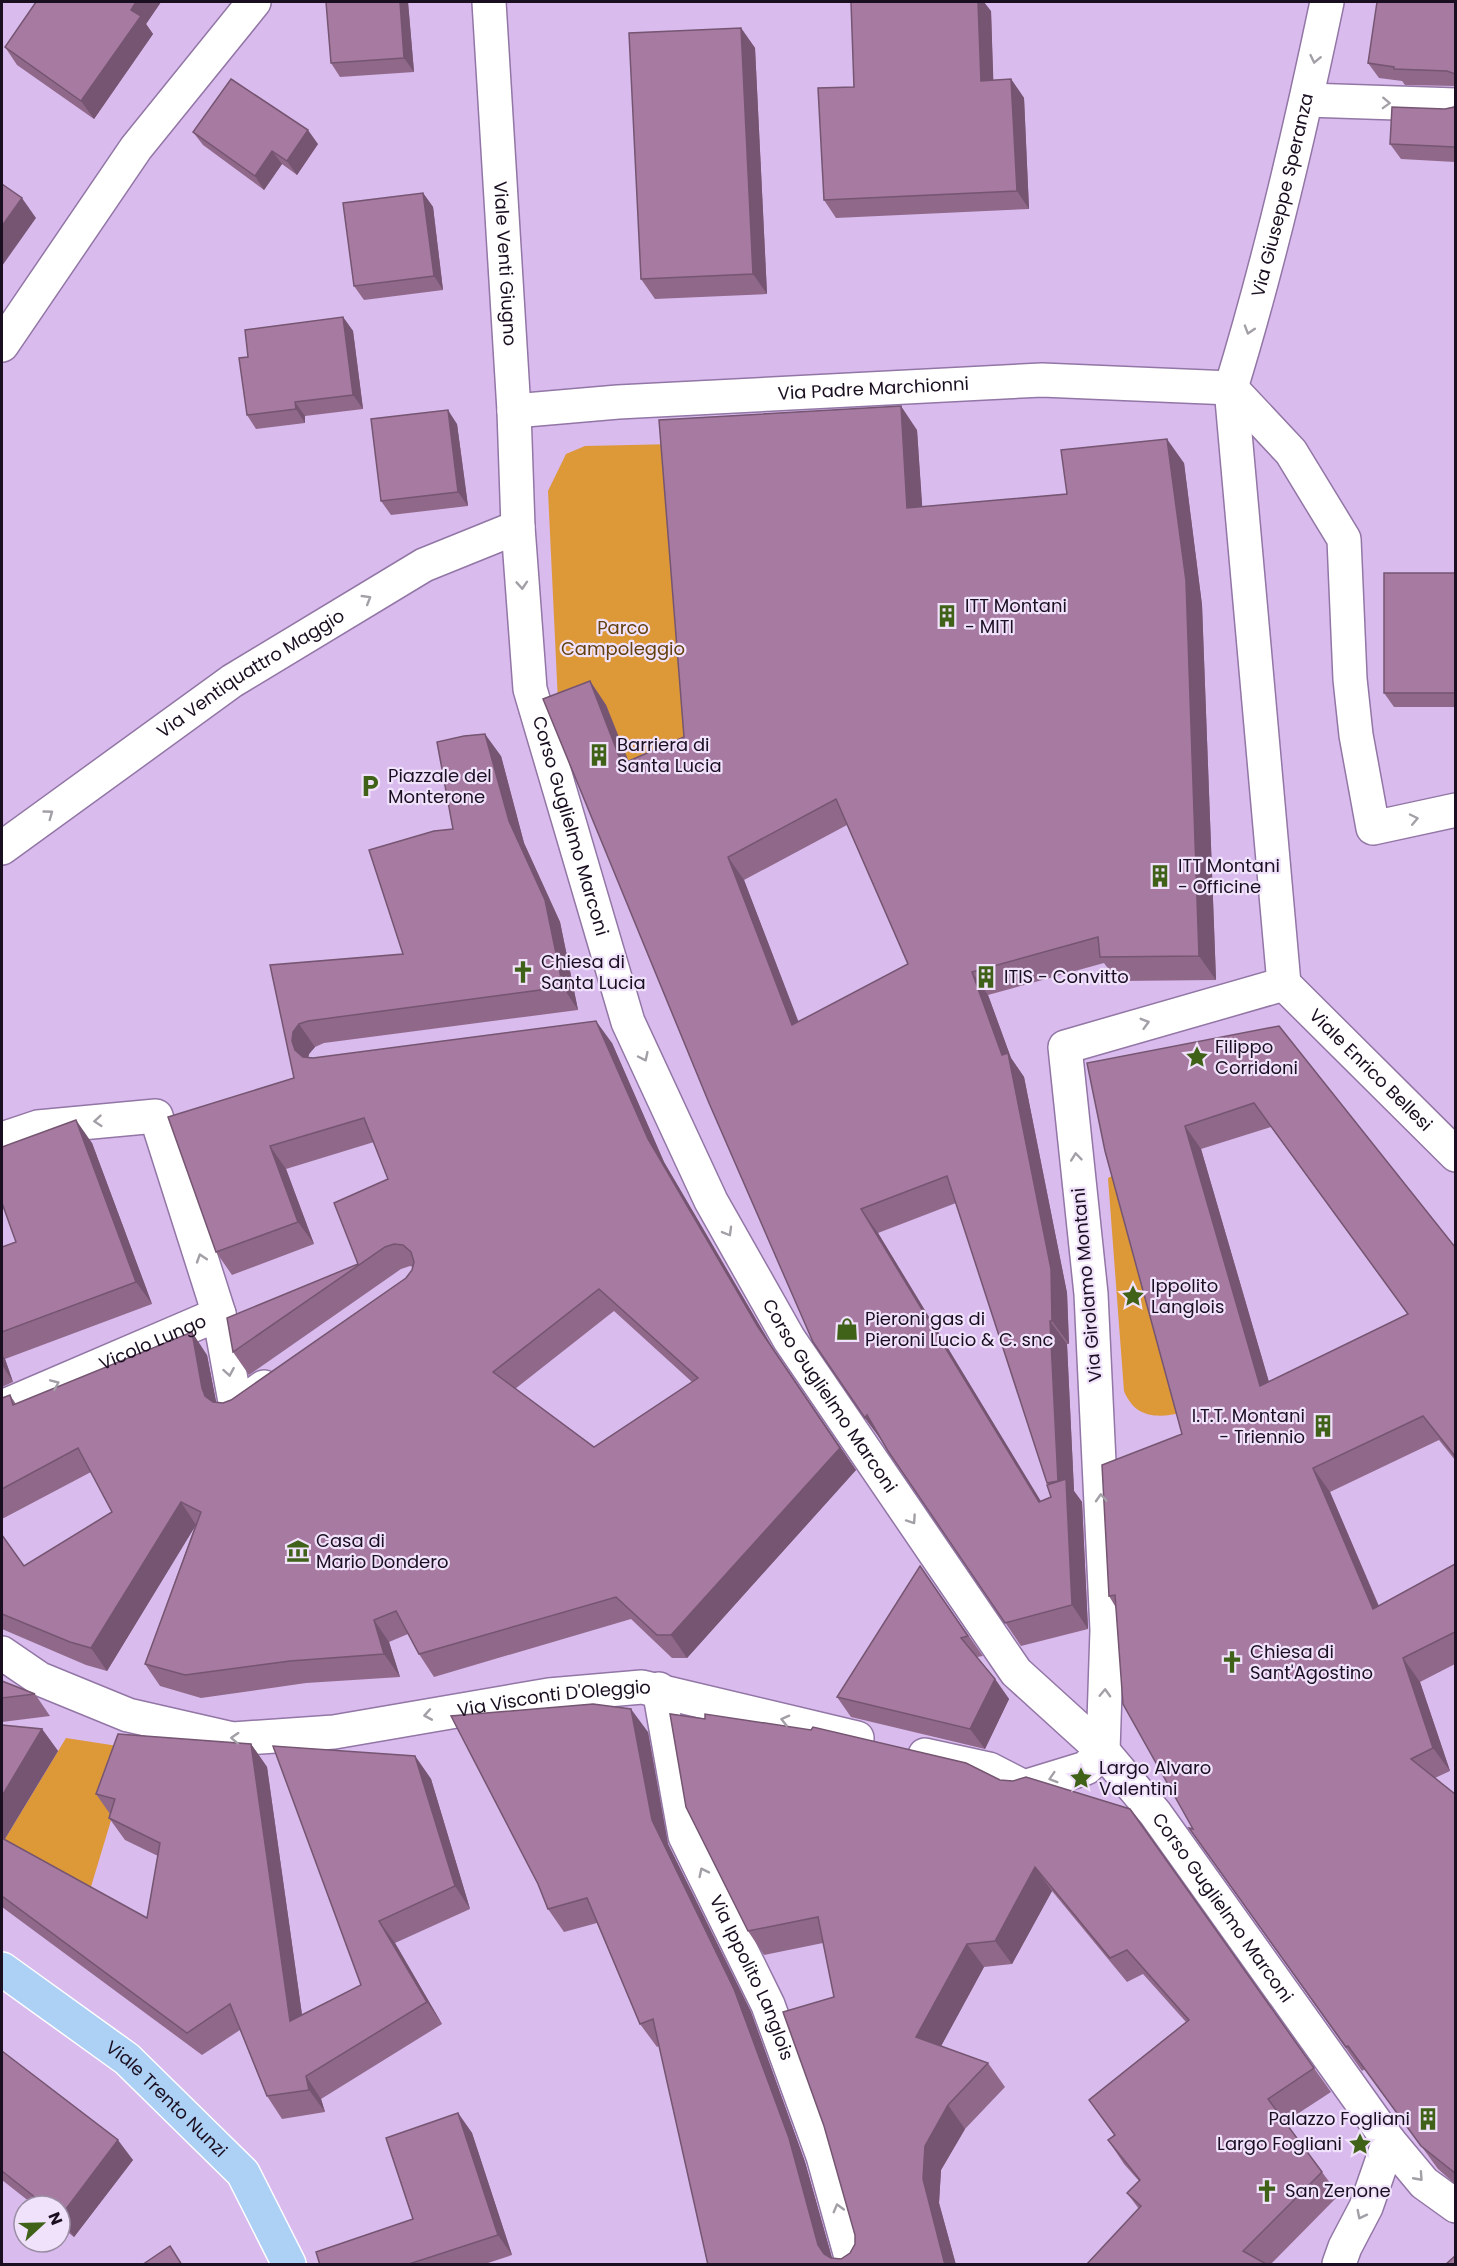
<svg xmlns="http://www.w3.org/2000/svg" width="1457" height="2266" font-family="Poppins,sans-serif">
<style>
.green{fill:#dd9838}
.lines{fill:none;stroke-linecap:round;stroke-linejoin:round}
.minor-casing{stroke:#9276a5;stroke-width:36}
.major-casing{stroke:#fff;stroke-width:36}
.minor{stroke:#fff;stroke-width:33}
.major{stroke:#add0f5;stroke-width:33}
.wall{fill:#90698a;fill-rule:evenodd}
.shaded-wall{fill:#755571}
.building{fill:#a77aa1;stroke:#755571;stroke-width:1.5;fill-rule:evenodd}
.oneway{stroke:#a39fa6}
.labels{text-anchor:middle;stroke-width:4.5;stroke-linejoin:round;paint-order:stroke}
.street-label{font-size:18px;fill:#1a0f21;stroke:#f1e2fc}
.poi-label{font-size:18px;fill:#1a0f21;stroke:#f1e2fc;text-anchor:start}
.park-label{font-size:18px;fill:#63410f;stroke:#f1e2fc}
</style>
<rect width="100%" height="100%" fill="#d9bbee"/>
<g class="green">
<path d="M676,444L700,761L639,787L559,723L548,491L566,454L585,446Z"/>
<path d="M1114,1175L1186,1412C1159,1418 1136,1420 1124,1391L1108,1178Z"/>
<path d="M66,1738L137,1749L112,1817L87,1900L2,1844Z"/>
</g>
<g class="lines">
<g class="minor-casing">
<g id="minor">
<path id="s1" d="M489,2L514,411L518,527L530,689L628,1022L711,1201L789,1339L1016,1672L1103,1751L1155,1813L1389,2141L1424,2183L1456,2206"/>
<path d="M1307,100L1456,105"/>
<path d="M2,345L136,148L254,2"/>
<path d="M1231,388L1291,452L1344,539L1350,679L1356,735L1373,828L1456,810"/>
<path id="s2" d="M514,411L618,402L1042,380L1231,388"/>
<path id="s3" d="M2,848L232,681L424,565L518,527"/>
<path id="s4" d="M1284,984L1231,388C1270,261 1300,131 1327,2"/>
<path id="s5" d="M1284,984L1456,1155"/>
<path d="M2,1139L38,1127L156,1116L219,1314L236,1407L264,1387"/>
<path id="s6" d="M2,1407L219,1314"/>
<path id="s7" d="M2,1653L40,1679L128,1715L233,1739L334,1732L549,1695L642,1687L857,1738"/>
<path id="s8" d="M659,1689L685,1836L768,2005L823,2156L853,2264"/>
<path d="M925,1755L989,1769L1024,1787L1086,1768L1103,1751L1107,1630L1091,1294L1065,1047L1284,984"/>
<path d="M1339,2264L1345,2247L1366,2207L1389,2141"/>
</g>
</g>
<g class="major-casing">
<g id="major">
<path id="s9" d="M2,1969L127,2059L243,2173L289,2264"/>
</g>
</g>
<use href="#minor" class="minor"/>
<use href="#major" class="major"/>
</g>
<g class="wall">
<path d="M36,2H161L146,24L153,34L94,119L17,65L5,47Z"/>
<path d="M326,2H408L414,72L340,77L331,63Z"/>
<path d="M1455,2V86L1405,85L1402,81L1379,78L1368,63Z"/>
<path d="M991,11L993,80L1011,79L1024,98L1029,209L836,218L824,200L854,87Z"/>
<path d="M741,28L755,48L767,294L655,299L641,279Z"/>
<path d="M1455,105V162L1401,159L1390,144L1445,109L1454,107Z"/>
<path d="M193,132L318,144L297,175L282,164L264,190L203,145Z"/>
<path d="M423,193L433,207L443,290L364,300L354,286Z"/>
<path d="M343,317L353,331L363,409L305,416V423L256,429L247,415L248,357Z"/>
<path d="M457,424L468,506L391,515L381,501Z"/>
<path d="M917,430L922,507L1067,494L1184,463L1202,605L1216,980L1117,981L1104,963L988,995L1011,1058L1024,1077L1067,1293L1069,1344H1067L1074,1491L1082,1502L1088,1629L1021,1646L882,1441L865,1418L590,681L606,705L628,761L684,737ZM847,825L908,964L798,1022L744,880ZM956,1203L1047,1483L1048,1485L1051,1497L1041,1502L878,1233Z"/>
<path d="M1455,573V707H1394L1384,693Z"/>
<path d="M501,756L524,843L560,922L578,1010L324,1043L315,1047L309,1054L308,1057L313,1058L612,1043L664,1162L774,1350L856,1470L687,1658H672L631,1619L434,1677L419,1654L408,1634L389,1642L400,1677L306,1683L201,1698L160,1686L145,1664L195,1526L107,1671L86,1665L2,1629V1535L24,1566L112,1512L91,1472L2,1519V1398L10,1395L16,1404L207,1355L216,1402L223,1403L231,1400L406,1278L412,1270L413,1267L410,1266L401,1269L249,1375L233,1352L358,1264L388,1179L374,1142L286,1169L314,1244L232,1275L216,1252L294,1078L270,965L403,954L453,829ZM614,1311L692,1382L594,1447L515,1389Z"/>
<path d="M1279,1026L1455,1247V1460L1439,1440L1330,1492L1379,1606L1455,1564V1664L1420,1682L1450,1771L1435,1778L1455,1794V2184L1438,2169L1365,2069L1362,2071L1189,1828L1193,1829L1115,1606L1109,1596L1182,1434L1105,1151ZM1271,1127L1408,1314L1269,1382L1201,1149Z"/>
<path d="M92,1143L152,1304L5,1359L13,1382L2,1387V1247L16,1242Z"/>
<path d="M920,1566L983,1656L977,1657L995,1679L1009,1699L985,1749L851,1717L837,1697Z"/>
<path d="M2,1681L35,1694L50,1716L2,1722Z"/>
<path d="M2,1725L42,1729L58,1751L4,1839L147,1918L158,1856L125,1840L109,1818L110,1814L96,1794L251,1744L267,1767L302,2015L361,1985L415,1756L431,1779L470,1909L395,1943L442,2024L321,2099L325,2112L282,2119L267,2096L240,2030L202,2055L2,1907Z"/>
<path d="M648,1732L668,1844L751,2012L805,2162L832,2258L841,2259L850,2253L855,2244V2235L834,1997L823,1943L764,1955L748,1931L1000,1780L1130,1809L1331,2092L1285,2122L1339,2195L1270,2265H1086L1139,2209L1127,2193L1139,2181L1124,2164L1108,2140L1114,2135L1089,2100L1186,2022L1143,1974L1127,1982L1052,1891L1012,1964L984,1967L941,2046L988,2063L1005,2087L965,2129L941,2170L939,2203L956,2265H708L659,2046L657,2047L640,2024L597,1923L564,1932L548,1909Z"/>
<path d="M2,2051L133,2160L74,2237L60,2226V2206H35L2,2180Z"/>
<path d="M458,2113L472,2133L512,2255L482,2265H320L413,2219Z"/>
</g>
<g class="shaded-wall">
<path d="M136,2H161L146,24L153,34L94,119L81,101L131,10Z"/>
<path d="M400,2H408L414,72L404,58Z"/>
<path d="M978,2H984L991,11L994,99L981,81Z"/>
<path d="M741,28L755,48L767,294L753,274Z"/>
<path d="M1011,79L1024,98L1029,209L1017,191Z"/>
<path d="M308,130L318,144L297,175L287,161Z"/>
<path d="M272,151L282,164L264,190L255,176Z"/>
<path d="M423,193L433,207L443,290L434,276Z"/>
<path d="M22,198L36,218L2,266V226Z"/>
<path d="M343,317L353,331L363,409L353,395Z"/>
<path d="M295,402L305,416V423L296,409Z"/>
<path d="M901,406L917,430L924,532L907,508Z"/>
<path d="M448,410L457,424L468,506L458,492Z"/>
<path d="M1167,439L1184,463L1202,605L1216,980L1199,956Z"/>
<path d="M590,681L606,705L639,787L622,764Z"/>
<path d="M485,734L501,756L524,843L560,922L578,1010L563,987L509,821Z"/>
<path d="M728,857L744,880L809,1049L792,1025Z"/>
<path d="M972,972L988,995L1011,1058L1024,1077L1067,1293L1069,1344L1052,1321L1002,1055Z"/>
<path d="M596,1021L612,1043L664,1162L774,1350L856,1470L687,1658L671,1635L758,1327L648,1139Z"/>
<path d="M299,1024L315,1047L309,1054L307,1064L295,1050L292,1041L293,1032Z"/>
<path d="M76,1120L92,1143L152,1304L136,1282Z"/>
<path d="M1185,1126L1201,1149L1277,1410L1260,1386Z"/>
<path d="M270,1146L286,1169L314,1244L298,1222Z"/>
<path d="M861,1209L878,1233L1056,1526L1039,1502Z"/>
<path d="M1050,1321L1067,1344L1074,1491L1082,1502L1088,1629L1072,1605L1058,1481Z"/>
<path d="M192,1332L207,1355L218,1411L205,1396L202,1388Z"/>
<path d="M2,1354L5,1359L13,1382L2,1365Z"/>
<path d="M867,1415L884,1439L882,1441L865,1418Z"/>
<path d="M1313,1468L1330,1492L1390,1633L1373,1609Z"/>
<path d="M181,1502L196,1525L107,1671L91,1648Z"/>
<path d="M374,1620L389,1642L400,1677L384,1654Z"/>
<path d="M1403,1658L1420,1682L1450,1771L1433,1748Z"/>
<path d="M995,1679L1009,1699L985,1749L970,1729Z"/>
<path d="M631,1709L648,1732L668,1844L751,2012L805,2162L834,2265H831L818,2245L652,1820Z"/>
<path d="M42,1729L58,1751L2,1844V1796Z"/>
<path d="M251,1744L267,1767L306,2043L290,2021Z"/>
<path d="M415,1756L431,1779L470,1909L455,1886Z"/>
<path d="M1035,1867L1052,1891L1012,1964L995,1941Z"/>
<path d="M379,1921L395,1943L442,2024L427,2002Z"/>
<path d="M967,1944L984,1967L933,2061L916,2037Z"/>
<path d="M306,2076L321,2099L325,2112L309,2090Z"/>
<path d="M948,2105L965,2129L941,2170L939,2203L956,2265H945L923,2179L925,2146Z"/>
<path d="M458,2113L472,2133L512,2255L498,2235Z"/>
<path d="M118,2140L133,2160L74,2237L60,2217Z"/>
</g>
<g class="building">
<path d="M36,2H136L131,10L141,16L81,101L5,47Z"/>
<path d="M326,2H400L404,58L331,63Z"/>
<path d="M851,2H978L981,81L1011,79L1017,191L824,200L818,88L854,87Z"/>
<path d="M1377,2H1455V74L1447,71L1394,69V67L1368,63Z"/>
<path d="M741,28L753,274L641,279L629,33Z"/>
<path d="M231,79L308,130L287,161L272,151L255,176L193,132Z"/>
<path d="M1455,105V147L1390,144L1392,107L1445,109L1454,107Z"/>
<path d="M2,184L22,198L2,226Z"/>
<path d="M423,193L434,276L354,286L343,203Z"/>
<path d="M343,317L353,395L295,402L296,409L247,415L239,358L248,357L245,330Z"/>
<path d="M901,406L907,508L1067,494L1061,450L1167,439L1186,581L1199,956L1100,957L1098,937L972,972L1002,1055L1008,1053L1051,1269L1052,1321H1050L1058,1481L1047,1483L947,1176L861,1209L1039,1502L1051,1497L1047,1485L1066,1479L1072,1605L1005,1623L888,1451L867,1415L865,1418L813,1342L709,1103L543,699L590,681L622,764L684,737L659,420ZM836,799L908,964L792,1025L728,857Z"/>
<path d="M448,410L458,492L381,501L371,419Z"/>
<rect x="1384" y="573" width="71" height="120"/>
<path d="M485,734L509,821L545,900L563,987L308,1021L299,1024L293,1032L292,1041L295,1050L303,1057L313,1058L596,1021L648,1139L758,1327L840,1448L671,1635H657L616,1597L419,1654L396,1611L374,1620L384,1654L290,1661L185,1675L145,1664L201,1512L181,1502L91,1648L70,1642L2,1614V1535L24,1566L112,1512L78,1448L2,1489V1398L10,1395L13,1405L192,1332L202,1388L205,1396L213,1402L223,1403L231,1400L406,1278L412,1270L414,1262L411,1252L403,1245L394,1244L385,1247L233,1352L227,1318L358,1264L334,1203L388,1179L364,1118L270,1146L298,1222L216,1252L168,1117L294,1078L270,965L403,954L369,850L434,831L453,829L437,742L464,736ZM599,1289L698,1378L594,1447L493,1372Z"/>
<path d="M1279,1026L1455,1247V1456L1423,1416L1313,1468L1373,1609L1455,1564V1632L1403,1658L1433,1748L1411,1759L1455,1794V2173L1421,2146L1348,2046L1346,2047L1189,1828L1193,1829L1123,1704L1115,1595L1109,1596L1102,1465L1182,1434L1105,1151L1087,1063ZM1254,1103L1408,1314L1260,1386L1185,1126Z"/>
<path d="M76,1120L136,1282L2,1332V1247L16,1242L2,1203V1147Z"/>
<path d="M920,1566L968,1636L961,1638L995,1679L970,1729L837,1697Z"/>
<path d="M2,1681L35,1694L2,1698Z"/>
<path d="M593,1704L631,1709L652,1820L734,1989L789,2138L818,2245L824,2254L831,2258L841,2259L850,2253L855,2244V2235L824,2126L783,2012L834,1997L818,1917L748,1931L686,1807L670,1714L705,1719V1714L811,1730L813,1727L966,1763L1000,1780L1013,1781L1026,1777L1130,1809L1314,2068L1268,2099L1322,2172L1243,2251L1268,2265H1086L1141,2206L1127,2193L1140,2180L1108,2140L1115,2135L1089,2100L1189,2020L1127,1950L1110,1958L1035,1867L995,1941L967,1944L916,2037L988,2063L948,2105L925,2146L923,2179L945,2265H708L653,2019L640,2024L587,1898L548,1909L538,1884L451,1716Z"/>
<path d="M2,1725L42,1729L2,1796Z"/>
<path d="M118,1734L251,1744L290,2021L361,1985L273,1746L415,1756L455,1886L379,1921L427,2002L306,2076L309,2090L267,2096L230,2004L187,2033L2,1896V1838L147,1918L160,1843L109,1818L115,1799L96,1794Z"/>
<path d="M2,2051L118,2140L60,2217V2206H46L2,2171Z"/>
<path d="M458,2113L498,2235L406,2265H320L316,2252L413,2219L386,2138Z"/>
<path d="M170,2246L182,2265H142Z"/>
<path d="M1455,2256V2265H1445Z"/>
</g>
<defs><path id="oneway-chevron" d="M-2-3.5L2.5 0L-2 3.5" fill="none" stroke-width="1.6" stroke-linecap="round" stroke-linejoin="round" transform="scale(1.5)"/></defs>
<g class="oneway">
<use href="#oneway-chevron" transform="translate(1315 59) rotate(102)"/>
<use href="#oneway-chevron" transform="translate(1386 103) rotate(2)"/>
<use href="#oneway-chevron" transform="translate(1249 330) rotate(107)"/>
<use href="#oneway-chevron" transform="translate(522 585) rotate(86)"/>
<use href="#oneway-chevron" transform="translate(367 599) rotate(-31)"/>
<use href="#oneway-chevron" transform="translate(49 814) rotate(-36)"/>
<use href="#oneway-chevron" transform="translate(1414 819) rotate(-12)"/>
<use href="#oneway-chevron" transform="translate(1145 1023) rotate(-16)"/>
<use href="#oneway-chevron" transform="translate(644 1057) rotate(65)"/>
<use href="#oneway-chevron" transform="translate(98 1121) rotate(175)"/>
<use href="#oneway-chevron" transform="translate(1076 1157) rotate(-96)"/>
<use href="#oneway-chevron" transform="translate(728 1232) rotate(60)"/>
<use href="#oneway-chevron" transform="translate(201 1258) rotate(-108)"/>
<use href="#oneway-chevron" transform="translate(229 1372) rotate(80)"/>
<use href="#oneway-chevron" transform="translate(55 1384) rotate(-23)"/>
<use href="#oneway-chevron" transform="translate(1101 1498) rotate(-93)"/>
<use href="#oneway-chevron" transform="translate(912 1520) rotate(56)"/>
<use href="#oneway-chevron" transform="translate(1105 1693) rotate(-88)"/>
<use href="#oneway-chevron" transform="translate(428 1715) rotate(170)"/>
<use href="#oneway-chevron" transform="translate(785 1720) rotate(-166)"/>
<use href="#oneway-chevron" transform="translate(235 1738) rotate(-177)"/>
<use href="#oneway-chevron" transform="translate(1053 1778) rotate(163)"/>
<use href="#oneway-chevron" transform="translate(703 1872) rotate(-116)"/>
<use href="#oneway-chevron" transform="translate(1419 2177) rotate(48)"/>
<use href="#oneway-chevron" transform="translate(838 2208) rotate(-105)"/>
<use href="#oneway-chevron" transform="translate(1361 2215) rotate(117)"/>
</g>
<defs>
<g id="building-bare" transform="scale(1.8)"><path d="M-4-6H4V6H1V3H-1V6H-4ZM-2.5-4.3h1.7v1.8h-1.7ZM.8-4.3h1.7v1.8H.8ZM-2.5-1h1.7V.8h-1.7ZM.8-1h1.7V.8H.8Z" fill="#406218" stroke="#f1e2fc" stroke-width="2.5" paint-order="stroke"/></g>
<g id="parking-bare" transform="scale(1.8)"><path d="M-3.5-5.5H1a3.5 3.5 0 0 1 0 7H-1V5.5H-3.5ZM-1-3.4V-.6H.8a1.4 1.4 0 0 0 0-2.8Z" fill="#406218" stroke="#f1e2fc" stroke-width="2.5" paint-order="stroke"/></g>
<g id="church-bare" transform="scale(1.8)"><path d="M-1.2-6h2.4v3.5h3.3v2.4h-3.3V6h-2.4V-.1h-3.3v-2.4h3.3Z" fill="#406218" stroke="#f1e2fc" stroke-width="2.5" paint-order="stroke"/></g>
<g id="sight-bare" transform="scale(1.8)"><path d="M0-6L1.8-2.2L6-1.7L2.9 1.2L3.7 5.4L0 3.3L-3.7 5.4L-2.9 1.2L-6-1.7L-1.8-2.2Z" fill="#406218" stroke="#f1e2fc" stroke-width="2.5" paint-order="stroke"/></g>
<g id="shop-bare" transform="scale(1.8)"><path d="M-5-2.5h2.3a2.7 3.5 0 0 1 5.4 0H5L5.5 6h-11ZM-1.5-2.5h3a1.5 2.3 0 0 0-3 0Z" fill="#406218" stroke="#f1e2fc" stroke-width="2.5" paint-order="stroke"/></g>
<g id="museum-bare" transform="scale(1.8)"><path d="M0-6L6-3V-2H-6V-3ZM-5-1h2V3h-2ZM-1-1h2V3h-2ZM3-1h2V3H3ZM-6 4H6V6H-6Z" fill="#406218" stroke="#f1e2fc" stroke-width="2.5" paint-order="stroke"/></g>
</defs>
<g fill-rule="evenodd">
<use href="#building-bare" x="947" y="616"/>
<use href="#building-bare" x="599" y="755"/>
<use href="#parking-bare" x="370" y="786"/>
<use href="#building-bare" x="1160" y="876"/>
<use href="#church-bare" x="523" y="972"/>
<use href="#building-bare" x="986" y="977"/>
<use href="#sight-bare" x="1197" y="1057"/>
<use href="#sight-bare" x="1133" y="1296"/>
<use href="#shop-bare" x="847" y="1329"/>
<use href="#building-bare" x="1323" y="1426"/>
<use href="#museum-bare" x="298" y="1551"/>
<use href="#church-bare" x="1232" y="1662"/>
<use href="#sight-bare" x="1081" y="1778"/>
<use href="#building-bare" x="1428" y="2119"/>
<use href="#sight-bare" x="1360" y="2144"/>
<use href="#church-bare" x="1267" y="2191"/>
</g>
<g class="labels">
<g class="street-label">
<text dy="6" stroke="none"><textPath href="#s4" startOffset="798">Via Giuseppe Speranza</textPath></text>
<text dy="6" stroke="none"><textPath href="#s1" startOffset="262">Viale Venti Giugno</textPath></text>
<text dy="6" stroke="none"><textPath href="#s2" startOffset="360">Via Padre Marchionni</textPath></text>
<text dy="6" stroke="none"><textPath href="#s3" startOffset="304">Via Ventiquattro Maggio</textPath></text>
<text dy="6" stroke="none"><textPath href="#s1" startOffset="831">Corso Guglielmo Marconi</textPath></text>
<text dy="6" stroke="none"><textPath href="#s5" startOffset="122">Viale Enrico Bellesi</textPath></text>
<text transform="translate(1087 1285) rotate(-95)" y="6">Via Girolamo Montani</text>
<text dy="6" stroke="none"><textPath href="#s6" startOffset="164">Vicolo Lungo</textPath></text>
<text dy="6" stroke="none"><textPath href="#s1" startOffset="1461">Corso Guglielmo Marconi</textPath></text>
<text dy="6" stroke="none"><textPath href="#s7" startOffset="573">Via Visconti D'Oleggio</textPath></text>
<text dy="6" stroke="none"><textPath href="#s1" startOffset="2109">Corso Guglielmo Marconi</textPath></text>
<text dy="6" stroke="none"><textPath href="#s8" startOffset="306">Via Ippolito Langlois</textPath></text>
<text dy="6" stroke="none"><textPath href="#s9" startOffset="210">Viale Trento Nunzi</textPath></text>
</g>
<g class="poi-label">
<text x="965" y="612">ITT Montani<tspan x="965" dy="21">- MITI</tspan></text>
<text x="617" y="751">Barriera di<tspan x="617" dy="21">Santa Lucia</tspan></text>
<text x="388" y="782">Piazzale del<tspan x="388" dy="21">Monterone</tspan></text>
<text x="1178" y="872">ITT Montani<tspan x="1178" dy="21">- Officine</tspan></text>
<text x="541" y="968">Chiesa di<tspan x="541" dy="21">Santa Lucia</tspan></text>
<text x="1004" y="983">ITIS - Convitto</text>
<text x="1215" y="1053">Filippo<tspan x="1215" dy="21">Corridoni</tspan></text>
<text x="1151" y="1292">Ippolito<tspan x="1151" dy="21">Langlois</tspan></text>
<text x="865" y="1325">Pieroni gas di<tspan x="865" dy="21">Pieroni Lucio &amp; C. snc</tspan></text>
<text x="1305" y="1422" text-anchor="end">I.T.T. Montani<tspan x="1305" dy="21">- Triennio</tspan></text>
<text x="316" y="1547">Casa di<tspan x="316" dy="21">Mario Dondero</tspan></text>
<text x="1250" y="1658">Chiesa di<tspan x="1250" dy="21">Sant'Agostino</tspan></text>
<text x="1099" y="1774">Largo Alvaro<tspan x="1099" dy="21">Valentini</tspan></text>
<text x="1410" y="2125" text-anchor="end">Palazzo Fogliani</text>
<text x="1342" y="2150" text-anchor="end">Largo Fogliani</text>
<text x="1285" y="2197">San Zenone</text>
</g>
<g class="park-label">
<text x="623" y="634">Parco<tspan x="623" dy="21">Campoleggio</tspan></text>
</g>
</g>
<rect width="1457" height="2266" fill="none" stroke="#1a0f21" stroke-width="6"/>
<g transform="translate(42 2224) rotate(68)"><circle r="28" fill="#f1e2fc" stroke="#9b8ea4" stroke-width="1.5"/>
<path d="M0-4.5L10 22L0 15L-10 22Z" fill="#406218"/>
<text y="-9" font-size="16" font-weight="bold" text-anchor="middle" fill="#1a0f21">N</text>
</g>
</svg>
